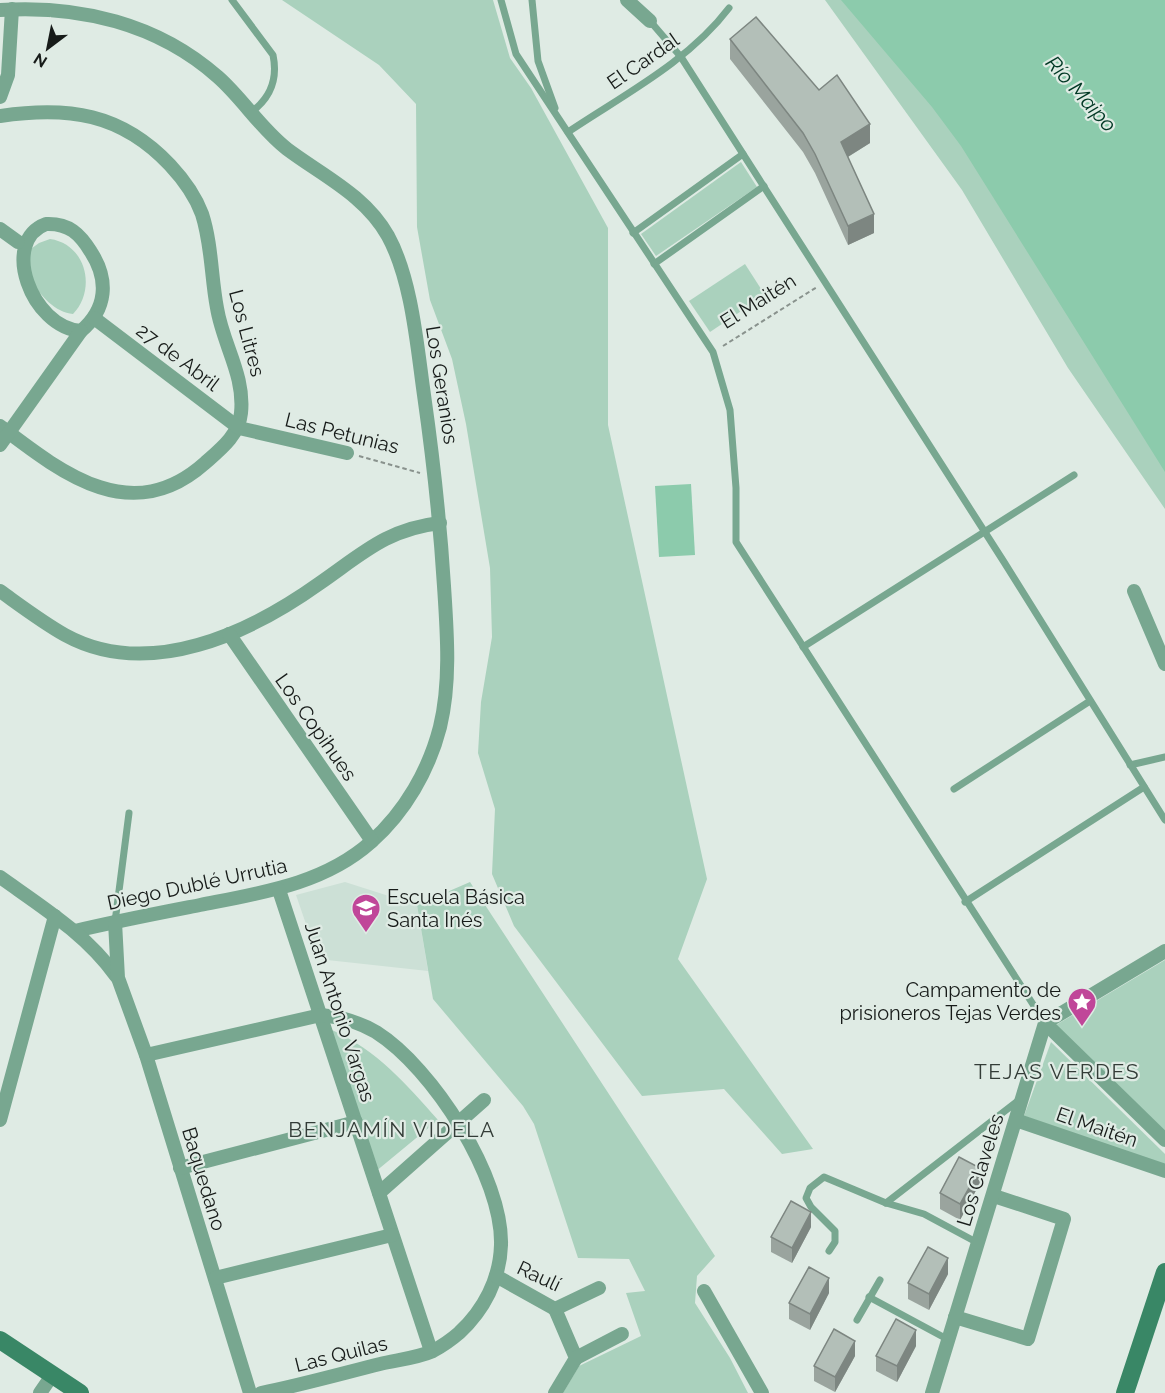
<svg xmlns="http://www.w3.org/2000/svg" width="1165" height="1393" font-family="Raleway,sans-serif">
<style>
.built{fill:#cce0d6}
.green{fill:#aad1bd}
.water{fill:#8ccbac}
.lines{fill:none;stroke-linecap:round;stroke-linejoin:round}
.path{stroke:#89928d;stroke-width:2;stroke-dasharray:4.5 3;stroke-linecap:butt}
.lane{stroke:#78a790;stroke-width:7}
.street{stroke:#78a790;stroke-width:14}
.secondary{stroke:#398766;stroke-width:18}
.wall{fill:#9aa49e}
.shaded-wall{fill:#7d8681}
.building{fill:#b3bfb8;stroke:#7d8681;stroke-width:1.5}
.labels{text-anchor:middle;stroke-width:4.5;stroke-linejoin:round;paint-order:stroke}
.street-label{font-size:20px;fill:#171b19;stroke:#dfebe4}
.poi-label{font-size:20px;fill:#171b19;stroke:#dfebe4;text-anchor:start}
.water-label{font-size:21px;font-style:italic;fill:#003824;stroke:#dfebe4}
.neighbourhood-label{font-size:21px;letter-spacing:1.5px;fill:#333c37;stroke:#dfebe4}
</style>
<rect width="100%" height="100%" fill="#dfebe4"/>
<path class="built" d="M345,882L417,905L428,971L318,959L296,895Z"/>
<g class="green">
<path d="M282,0H493L510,58L531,88L608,228V425L707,879L678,959L813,1149L782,1154L724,1089L642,1096L514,926L492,874L495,809L478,753L481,702L492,637L490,568L466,424L452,359L430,300L417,227L416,104L379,65Z"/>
<path d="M825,0H1165V509L1068,368L962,190Z"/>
<path d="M741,162L757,187L656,256L641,234Z"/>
<path d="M50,239C86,244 97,289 73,314C56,313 39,295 31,279C28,272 29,260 28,251L39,243Z"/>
<path d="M745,264L765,295L710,332L689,301Z"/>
<path d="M470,882L715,1256L697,1276L695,1303L730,1358L748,1393H563L579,1366L641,1336L626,1293L645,1291L629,1259L578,1258L534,1124L523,1106L433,999L417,905Z"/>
<path d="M1165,960V1131L1056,1025Z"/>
<path d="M332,1030C377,1050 406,1084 438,1120L375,1172Z"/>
<path d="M1051,1042L1165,1154V1165L1024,1116Z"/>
</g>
<g class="water">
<path d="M841,0H1165V472L961,146L932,107Z"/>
<path d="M691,484L695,555L659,557L655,486Z"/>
</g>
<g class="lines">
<g class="path">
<path d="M723,346L817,287"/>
<path d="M359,456L420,473"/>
</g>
<g class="lane">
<path d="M232,0L273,55C278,79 270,99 250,113"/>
<path d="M501,0L516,54L713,352L730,410L736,488V542L1045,1023"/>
<path d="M532,0L538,61L555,108"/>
<path d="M650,21L681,57L1004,562L1165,820"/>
<path d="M568,132C623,95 688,62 729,8"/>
<path d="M633,233L743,154"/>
<path d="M654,264L764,186"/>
<path d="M803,647L1074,475"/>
<path d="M1130,765L1165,757"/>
<path d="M954,789L1090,701"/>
<path d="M965,902L1144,787"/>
<path d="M115,922L129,813"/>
<path d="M886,1203L1019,1100"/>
<path d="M829,1251L835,1242V1231L811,1207L806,1198L810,1188L824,1177L886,1203L924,1214L978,1243"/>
<path d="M869,1297L947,1339"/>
<path d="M857,1320L880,1280"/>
</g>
<g class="street">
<path d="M627,0L650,21"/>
<path d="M0,10C79,5 157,23 218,77C243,99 260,128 287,149C323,176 365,195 388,236C412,280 417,346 424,395C433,458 440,522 444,586C447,632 451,682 440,727C429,770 405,812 371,842C324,884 261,893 200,905C159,913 117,921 75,931"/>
<path d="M0,97L8,75L12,9"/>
<path d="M0,116C68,106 121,113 170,165C184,180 195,195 202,214C212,245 211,277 217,308C223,345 245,375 241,413C239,435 221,449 205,463C132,528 63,474 0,426"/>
<path d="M46,224C69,223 80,234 91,252C109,280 107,309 81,331C31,327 0,241 46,224Z"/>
<path d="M0,229L18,242"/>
<path d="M94,318L239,428L347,453"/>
<path d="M0,445L81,331"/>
<path d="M0,591C21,606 42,622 65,635C149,681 250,633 320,583C362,554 387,529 440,523"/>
<path d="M1134,591L1165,664"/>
<path d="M229,634L372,841"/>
<path d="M0,877C42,907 86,934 116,976"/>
<path d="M279,890L431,1351"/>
<path d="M115,922L118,978L146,1055L250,1393"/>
<path d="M1045,1023L1165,1140"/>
<path d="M146,1055L321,1015C341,1017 359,1022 376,1032C433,1068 503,1178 501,1245C500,1279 484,1310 459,1333C451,1340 442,1346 433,1351C417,1358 397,1360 380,1364C340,1374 301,1385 261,1393"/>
<path d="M0,1120L55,916"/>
<path d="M1016,1120L1165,1171"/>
<path d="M180,1168L356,1122"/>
<path d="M379,1193L484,1100"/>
<path d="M496,1276L555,1309"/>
<path d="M215,1278L392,1235"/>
<path d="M704,1291L762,1393"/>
<path d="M555,1309L576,1358L555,1393"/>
<path d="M555,1309L599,1288"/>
<path d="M955,1317L1028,1339L1064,1219L994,1196"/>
<path d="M576,1358L622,1334"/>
<path d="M40,1393L53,1374"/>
<path d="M932,1393L1045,1023L1165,951"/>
</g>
<g class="secondary">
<path d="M0,1340L80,1393"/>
<path d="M1125,1393L1165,1272"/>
</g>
</g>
<g class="wall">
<path d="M730,39L819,90L870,143L848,157L874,233L848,245L815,173L803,152L730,59Z"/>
<path d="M980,1183L960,1220L940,1209V1193Z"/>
<path d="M811,1227L792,1263L771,1252V1237Z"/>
<path d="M948,1274L929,1310L908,1299V1283Z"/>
<path d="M829,1293L810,1330L789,1319V1303Z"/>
<path d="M916,1346L897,1382L876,1371V1356Z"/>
<path d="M855,1356L835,1392L814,1381V1366Z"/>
</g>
<g class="shaded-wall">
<path d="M870,124V143L841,161V142Z"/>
<path d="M874,214V233L848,245V226Z"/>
<path d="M980,1168V1183L960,1220V1204Z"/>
<path d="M811,1212V1227L792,1263V1248Z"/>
<path d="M948,1258V1274L929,1310V1294Z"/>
<path d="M829,1278V1293L810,1330V1314Z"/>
<path d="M916,1330V1346L897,1382V1366Z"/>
<path d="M855,1341V1356L835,1392V1377Z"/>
</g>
<g class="building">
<path d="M756,17L819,90L837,75L870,124L841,142L874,214L848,226L815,154L803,133L730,39Z"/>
<path d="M959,1157L980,1168L960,1204L940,1193Z"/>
<path d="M791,1201L811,1212L792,1248L771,1237Z"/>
<path d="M928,1247L948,1258L929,1294L908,1283Z"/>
<path d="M809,1267L829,1278L810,1314L789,1303Z"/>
<path d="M896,1319L916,1330L897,1366L876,1356Z"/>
<path d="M834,1329L855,1341L835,1377L814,1366Z"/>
</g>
<defs>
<g id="school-pin" transform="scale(1.5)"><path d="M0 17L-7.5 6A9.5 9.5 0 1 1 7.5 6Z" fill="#c04699" stroke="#dfebe4"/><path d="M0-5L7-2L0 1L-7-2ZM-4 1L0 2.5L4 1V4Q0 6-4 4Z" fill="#fff"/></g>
<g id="sight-pin" transform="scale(1.5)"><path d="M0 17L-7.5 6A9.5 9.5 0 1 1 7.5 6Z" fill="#c04699" stroke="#dfebe4"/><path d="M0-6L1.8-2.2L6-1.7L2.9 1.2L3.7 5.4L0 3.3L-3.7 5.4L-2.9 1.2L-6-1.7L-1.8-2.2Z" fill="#fff"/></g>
</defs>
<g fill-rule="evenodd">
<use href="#school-pin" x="366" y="908"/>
<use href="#sight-pin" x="1082" y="1002"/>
</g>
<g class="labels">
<g class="street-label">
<text transform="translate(643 61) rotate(-35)" y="7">El Cardal</text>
<text transform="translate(758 301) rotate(-32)" y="7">El Maitén</text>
<text transform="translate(247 333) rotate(75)" y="7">Los Litres</text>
<text transform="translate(178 357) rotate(37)" y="7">27 de Abril</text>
<text transform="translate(442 385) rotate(81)" y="7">Los Geranios</text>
<text transform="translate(342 433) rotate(14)" y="7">Las Petunias</text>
<text transform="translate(316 727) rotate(55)" y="7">Los Copihues</text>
<text transform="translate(197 884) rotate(-12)" y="7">Diego Dublé Urrutia</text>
<text transform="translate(340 1012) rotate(72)" y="7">Juan Antonio Vargas</text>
<text transform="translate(1097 1127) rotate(19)" y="7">El Maitén</text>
<text transform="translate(980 1170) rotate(-73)" y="7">Los Claveles</text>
<text transform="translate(204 1179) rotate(73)" y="7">Baquedano</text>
<text transform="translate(539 1276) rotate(25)" y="7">Raulí</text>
<text transform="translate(341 1354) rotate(-14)" y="7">Las Quilas</text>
</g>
<g class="poi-label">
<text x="387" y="904">Escuela Básica<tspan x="387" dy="23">Santa Inés</tspan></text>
<text x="1061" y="997" text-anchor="end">Campamento de<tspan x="1061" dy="23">prisioneros Tejas Verdes</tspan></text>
</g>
<g class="water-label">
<text transform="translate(1081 94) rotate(48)" y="7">Río Maipo</text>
</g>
<g class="neighbourhood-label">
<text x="1057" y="1079">TEJAS VERDES</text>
<text x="392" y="1137">BENJAMÍN VIDELA</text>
</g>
</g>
<g transform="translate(48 48) rotate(212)" stroke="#dfebe4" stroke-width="4.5" paint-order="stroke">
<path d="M0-4.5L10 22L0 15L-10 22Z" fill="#171b19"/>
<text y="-9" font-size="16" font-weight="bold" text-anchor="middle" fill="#171b19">N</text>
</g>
</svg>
